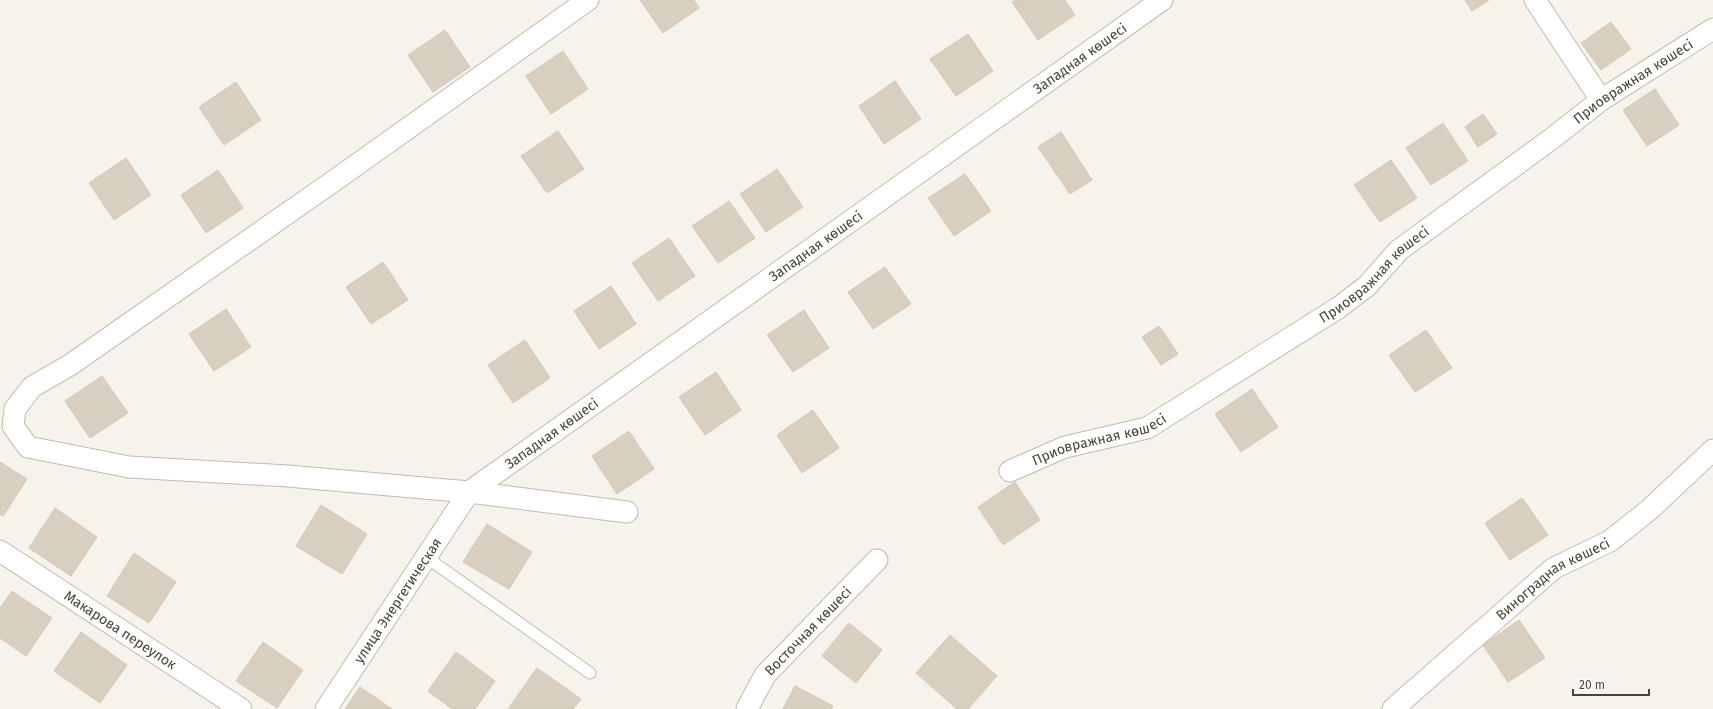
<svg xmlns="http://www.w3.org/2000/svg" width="1713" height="709" font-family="'Fira Sans',sans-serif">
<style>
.building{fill:#d8cfc1;stroke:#d3c7b4}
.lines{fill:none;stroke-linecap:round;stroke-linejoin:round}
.lane-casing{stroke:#c2bbae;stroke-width:13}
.street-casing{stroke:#c2bbae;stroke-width:23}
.lane{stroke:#fff;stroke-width:11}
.street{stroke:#fff;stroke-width:21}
.labels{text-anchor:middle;stroke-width:4;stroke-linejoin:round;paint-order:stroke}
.street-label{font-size:14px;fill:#4b4439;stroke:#fff}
</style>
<rect width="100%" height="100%" fill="#f6f3ec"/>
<g class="building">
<path d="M640,0H694L699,8L663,33Z"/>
<path d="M1016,0H1065L1075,15L1038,40L1012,2Z"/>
<path d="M1465,0H1489L1472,11Z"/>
<path d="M1611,22L1631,49L1601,70L1581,43Z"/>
<path d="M445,30L470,67L433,92L408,55Z"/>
<path d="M968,34L993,71L956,96L930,59Z"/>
<path d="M563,51L588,89L551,114L526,76Z"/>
<path d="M895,81L921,119L884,144L859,106Z"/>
<path d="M236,82L261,120L224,145L199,107Z"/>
<path d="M1655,89L1679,125L1647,146L1623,110Z"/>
<path d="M1483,114L1497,134L1478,147L1465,127Z"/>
<path d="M1443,123L1468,161L1431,185L1406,148Z"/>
<path d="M558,131L584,169L547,193L521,156Z"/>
<path d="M1061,132L1092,180L1070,194L1038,147Z"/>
<path d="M126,158L151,195L114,220L89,183Z"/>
<path d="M1391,160L1417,198L1380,222L1354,185Z"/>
<path d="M777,169L803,207L766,232L740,194Z"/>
<path d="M218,170L243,208L206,233L181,195Z"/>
<path d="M965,174L991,211L954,236L928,198Z"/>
<path d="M729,201L755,238L718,263L692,226Z"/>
<path d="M669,238L695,276L658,301L632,263Z"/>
<path d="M383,262L408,300L371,324L346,287Z"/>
<path d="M885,267L911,304L873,329L848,292Z"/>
<path d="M611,286L636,324L599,349L574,311Z"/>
<path d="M226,309L251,347L214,371L189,334Z"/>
<path d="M804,310L829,348L793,372L767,335Z"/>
<path d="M1159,326L1178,354L1161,365L1142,337Z"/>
<path d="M1426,330L1452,368L1415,392L1389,355Z"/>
<path d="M525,340L550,378L513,403L488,365Z"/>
<path d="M716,372L741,410L705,435L679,397Z"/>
<path d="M102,376L128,413L90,438L65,401Z"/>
<path d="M1252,389L1278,427L1241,452L1215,414Z"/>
<path d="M813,410L839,448L802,473L777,435Z"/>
<path d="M629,431L654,469L617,494L592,456Z"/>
<path d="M0,462L27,479L3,516L0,514Z"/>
<path d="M1015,482L1040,520L1003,545L978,507Z"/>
<path d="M1522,498L1548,535L1510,560L1485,523Z"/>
<path d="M321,505L367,534L342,574L296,546Z"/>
<path d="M55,508L97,537L71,576L29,548Z"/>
<path d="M487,524L532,552L509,589L463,562Z"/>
<path d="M134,553L176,582L149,623L107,596Z"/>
<path d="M12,591L52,618L26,656L0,638V608Z"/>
<path d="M1519,620L1545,658L1508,682L1483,645Z"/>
<path d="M849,623L882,650L856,683L822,656Z"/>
<path d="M81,632L127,665L100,703L54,671Z"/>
<path d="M950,635L997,676L968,709H957L916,673Z"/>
<path d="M263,642L303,670L277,708L236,681Z"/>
<path d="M456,652L495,681L475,709H452L428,691Z"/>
<path d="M537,668L581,699L573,709H508Z"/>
<path d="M795,686L833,706L831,709H783Z"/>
<path d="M360,687L392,709H345Z"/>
</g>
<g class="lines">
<g class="lane-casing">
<path id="lane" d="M426,557L590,673"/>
</g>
<g class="street-casing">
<g id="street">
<path d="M588,0L338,178L70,365L32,387L15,409L13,426L28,447L129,467L288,476L469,492L627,512"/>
<path d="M1535,0L1601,100"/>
<path id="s1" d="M1010,471L1065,447L1147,428L1338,308L1367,286L1399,250L1554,137L1601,100L1713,29"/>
<path id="s2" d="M0,551L241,709"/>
<path id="s3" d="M326,709L469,492L1162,0"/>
<path id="s4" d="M747,709L765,675L877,560"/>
<path id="s5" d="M1393,709L1554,568L1610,541L1649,510L1713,450"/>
</g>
</g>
<use href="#lane" class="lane"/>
<use href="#street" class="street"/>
</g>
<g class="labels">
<g class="street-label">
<text dy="5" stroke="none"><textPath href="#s3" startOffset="1009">Западная көшесі</textPath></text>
<text dy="5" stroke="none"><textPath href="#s1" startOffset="743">Приовражная көшесі</textPath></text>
<text dy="5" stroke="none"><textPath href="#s3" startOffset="685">Западная көшесі</textPath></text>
<text dy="5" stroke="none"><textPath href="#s1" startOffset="419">Приовражная көшесі</textPath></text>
<text dy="5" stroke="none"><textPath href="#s3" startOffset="361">Западная көшесі</textPath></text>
<text dy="5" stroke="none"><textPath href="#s1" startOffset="95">Приовражная көшесі</textPath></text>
<text dy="5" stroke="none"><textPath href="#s5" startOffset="207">Виноградная көшесі</textPath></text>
<text dy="5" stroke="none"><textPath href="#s3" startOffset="130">улица Энергетическая</textPath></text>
<text dy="5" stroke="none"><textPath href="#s2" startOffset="144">Макарова переулок</textPath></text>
<text dy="5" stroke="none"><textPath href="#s4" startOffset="100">Восточная көшесі</textPath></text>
</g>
</g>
<path d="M1573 689v6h76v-6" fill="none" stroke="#4b4439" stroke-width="2"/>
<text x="1579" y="689" font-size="12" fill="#4b4439" stroke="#ffffff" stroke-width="3" paint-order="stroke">20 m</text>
</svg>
